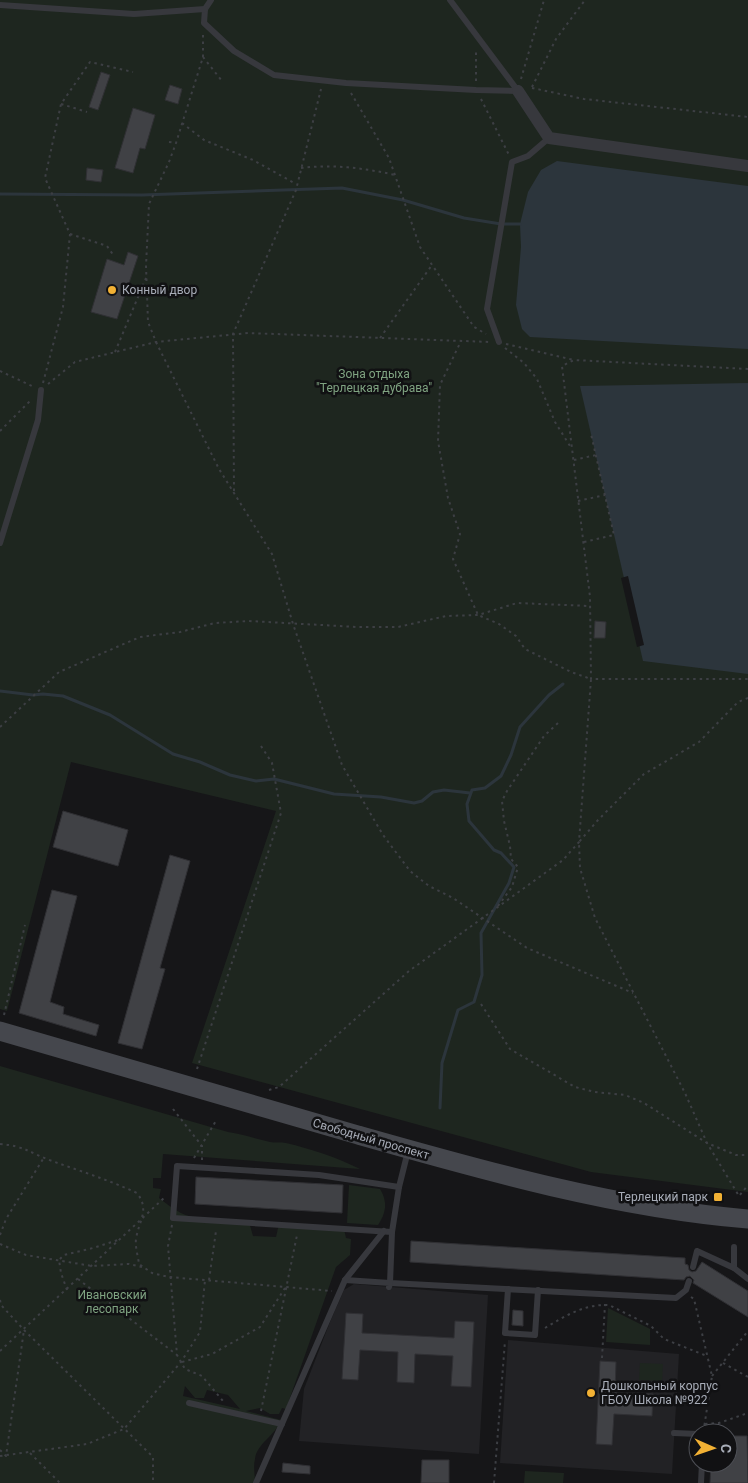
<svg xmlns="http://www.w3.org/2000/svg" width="748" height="1483" font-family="Roboto,sans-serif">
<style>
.built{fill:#222225}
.green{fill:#1e261f;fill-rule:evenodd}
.water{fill:#2c353c}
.pier{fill:#161618}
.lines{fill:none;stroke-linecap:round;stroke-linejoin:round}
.stream{stroke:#2c353c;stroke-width:3}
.building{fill:#404145;stroke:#303034}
.path{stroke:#3d3f44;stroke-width:2;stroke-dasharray:2.5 4;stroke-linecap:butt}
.service{stroke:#37383d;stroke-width:6}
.minor{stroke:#37383d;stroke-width:12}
.secondary{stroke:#45474d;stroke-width:19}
.poi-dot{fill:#f2b134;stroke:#111113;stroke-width:2}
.labels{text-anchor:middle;stroke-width:5;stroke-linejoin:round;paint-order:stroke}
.poi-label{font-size:12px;fill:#a8adb8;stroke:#111113;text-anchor:start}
.park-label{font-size:12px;fill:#7fa381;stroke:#111113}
.street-label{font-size:12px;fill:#a8adb8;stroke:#111113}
</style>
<rect width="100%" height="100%" fill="#161618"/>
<g class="built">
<path d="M354,1284L488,1295L479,1454L299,1441L304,1389L330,1322L344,1290Z"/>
<path d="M508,1340L679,1354L672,1474L500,1463Z"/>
</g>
<g class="green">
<path d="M0,0H748V1192L591,1172L192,1063L276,811L71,762L7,1011L0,1009Z"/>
<path d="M0,1066L228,1132C242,1134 256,1139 270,1142C275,1143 281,1142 286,1143C311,1149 336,1157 360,1169L163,1154L161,1178H153V1188L161,1189L159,1198C168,1205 178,1213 189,1216C208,1222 230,1221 249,1222L253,1236L276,1237L279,1224L344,1229L346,1238L351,1239L350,1255L336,1267L286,1409L282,1408L279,1414H270L260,1408L246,1411L281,1420C276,1435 257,1443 255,1459C253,1466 255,1475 255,1483H0ZM185,1386L195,1398H204L207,1390L228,1395L240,1409L183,1396Z"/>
<path d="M349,1185L380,1189C388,1202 386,1213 378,1225L347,1223Z"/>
<path d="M608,1308L650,1329V1345L606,1342Z"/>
<path d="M640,1363L663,1364L662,1381L639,1380Z"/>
<path d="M525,1471L564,1473L563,1483H524Z"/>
</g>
<g class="water">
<path d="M557,161L748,186V349L530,337L522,329L516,305L521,247L520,224L528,192L541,170Z"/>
<path d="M748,383V674L643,661L580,386Z"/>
</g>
<path class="pier" d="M628,576L644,645L637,647L621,578Z"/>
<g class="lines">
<g class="stream">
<path d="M0,194L142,195L342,188L403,200L464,218L501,224H520"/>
<path d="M0,691L33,695L43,694L63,696L110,715L173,754L200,762L230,775L256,781L274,779L334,794L381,797L414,803L422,801L433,792L444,790L470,793"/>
<path d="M440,1108L442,1063L458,1010L474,1002L482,975L481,933L509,883L514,867L501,853L494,850L469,821L467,804L472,790L485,788L501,776L511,755L520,727L549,695L563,684"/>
</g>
</g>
<g class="building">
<path d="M101,72L110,75L98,110L89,107Z"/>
<path d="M170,85L182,89L178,104L165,100Z"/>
<path d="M133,108L155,115L145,149L140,148L133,173L115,168Z"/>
<path d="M87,168L103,170L101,182L86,180Z"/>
<path d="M128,252L138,256L117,319L91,312L107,259L124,265Z"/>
<path d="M595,621L606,622L605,638H594Z"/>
<path d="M63,811L128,830L118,866L53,847Z"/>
<path d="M170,855L190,861L160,968L165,969L142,1049L118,1043Z"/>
<path d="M52,890L77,896L50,1002L64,1007L63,1014L99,1025L96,1036L19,1013Z"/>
<path d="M196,1177L343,1185L342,1213L195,1204Z"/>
<path d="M411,1241L685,1258V1264L688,1265L689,1270L692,1272L696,1271L702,1262L748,1291V1317L693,1283L694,1280L690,1276L686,1277L684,1280L410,1262Z"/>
<path d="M513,1310L523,1311V1326L512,1325Z"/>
<path d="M346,1313L363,1314L362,1333L454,1338L455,1321L474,1322L471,1387L451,1386L453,1356L415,1354L414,1383L397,1382L398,1352L360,1350L358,1380L342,1379Z"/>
<path d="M600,1361L616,1362L615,1392L653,1394L652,1416L614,1414L612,1445L596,1444Z"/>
<path d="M728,1436H747L748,1483H710L711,1463H728Z"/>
<path d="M422,1460H449V1483H421Z"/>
<path d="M283,1463L310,1466V1474L282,1472Z"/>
</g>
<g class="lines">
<g class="path">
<path d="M203,35V57L176,143L169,162L149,204L146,266L148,322L156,342L219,469L272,554L293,624L342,765L383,835L410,871L429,886L453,898L527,948L633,993"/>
<path d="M203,57L222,81"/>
<path d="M521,79L544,0"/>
<path d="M476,81V50"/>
<path d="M532,87L556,39L585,0"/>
<path d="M532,88L584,99L748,117"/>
<path d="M351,93L389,158L420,247L474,327L486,334"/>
<path d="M481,99L509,155"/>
<path d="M61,104L87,112"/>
<path d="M182,123L204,140L253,160L296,184"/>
<path d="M169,142L176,143"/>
<path d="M301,168C333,164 364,168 395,175"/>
<path d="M70,234L107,246L114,256"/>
<path d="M380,338L432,265"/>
<path d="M506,344L574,360"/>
<path d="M505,348L524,363L537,379L555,422L570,446"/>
<path d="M115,352L146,278"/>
<path d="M748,369L574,360L562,366L590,597L591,679H748"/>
<path d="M0,371L32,386"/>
<path d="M43,383L63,307L70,234L45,178L61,104L90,62L133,72"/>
<path d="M48,384L75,362L156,342L248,333L490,342"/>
<path d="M0,431L30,401"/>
<path d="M574,460L596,455"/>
<path d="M234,491L233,334L296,190L321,89"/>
<path d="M578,501L605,495"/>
<path d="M584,542L614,535L591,434"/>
<path d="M748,698L738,702L699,742L644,774L598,820L579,842L580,868L595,918L685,1093L707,1143L739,1196L748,1185"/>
<path d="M0,727L59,672L140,637L180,632L215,623L249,621L357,627H398L446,616L478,615L517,603L589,606"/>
<path d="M498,906L512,887L518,867L511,859L510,846L504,821L502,801L507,791L544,736L558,723"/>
<path d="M481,1004L510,1049L575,1087L595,1092L625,1095L644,1103L707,1143L736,1155H748"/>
<path d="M4,1015L25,925"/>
<path d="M197,1069L281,813L272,763L261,746"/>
<path d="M269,1090L279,1087L409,971L563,860L579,842L591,679L571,672L525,649L516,636L499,624L478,615L453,559L460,534L448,498L438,441L440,385L461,341"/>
<path d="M173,1109L202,1146V1160"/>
<path d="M0,1144C25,1146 30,1153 52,1161C80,1171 109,1180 137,1193C150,1210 139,1220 136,1239C135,1247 138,1256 139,1264L152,1273L169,1277L332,1291"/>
<path d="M194,1158L217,1119"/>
<path d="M172,1225L168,1246L177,1355L185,1369L202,1376L223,1401"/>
<path d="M0,1235L6,1219L43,1159"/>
<path d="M0,1244L26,1255L92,1266L129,1264L142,1267"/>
<path d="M78,1279L177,1355"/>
<path d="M209,1280L216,1231"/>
<path d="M67,1290L61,1273L59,1260L64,1255L93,1248L118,1240"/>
<path d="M691,1297L694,1299L712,1376L704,1428"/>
<path d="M0,1300L1,1305L24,1330L153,1457V1483"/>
<path d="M545,1328C565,1316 584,1304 609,1305L651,1326L664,1339L707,1356"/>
<path d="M0,1351L165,1197"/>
<path d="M602,1358L605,1304"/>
<path d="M182,1362L212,1354L260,1327L285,1288"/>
<path d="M723,1363L748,1377"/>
<path d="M712,1376L748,1331"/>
<path d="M261,1411L297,1235"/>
<path d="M705,1424L719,1423L748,1413"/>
<path d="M0,1450L6,1456L24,1330"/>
<path d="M30,1453L60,1483"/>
<path d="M0,1456L87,1444L124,1429L181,1362L200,1332L205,1280"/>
<path d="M494,1483L505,1341"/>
</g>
<g class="service">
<path d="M211,0L205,9L204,23L234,51L274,75L346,83L476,90L518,91"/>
<path d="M450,0L518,91"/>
<path d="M0,5L134,14L205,9"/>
<path d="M499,342L487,309L512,162L528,156L549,138"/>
<path d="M0,543L38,420L41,390"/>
<path d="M408,1151L399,1187L392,1232L390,1283L676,1298L686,1290L689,1281"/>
<path d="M392,1232L173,1218L177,1166L319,1175L399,1187"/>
<path d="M734,1247V1268L748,1279"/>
<path d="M693,1267L697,1251L734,1268"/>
<path d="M345,1280L390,1283L389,1287"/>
<path d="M508,1289L505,1333L535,1335L538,1290"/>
<path d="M189,1403L282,1424"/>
<path d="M674,1433L698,1434"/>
<path d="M256,1483L345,1280L384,1231"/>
<path d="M701,1483L702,1463"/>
</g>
<path class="minor" d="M518,91L549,138L748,166"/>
<path class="secondary" d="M0,1031C119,1066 238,1101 358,1135C485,1171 615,1208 748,1219"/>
</g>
<g class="poi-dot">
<circle cx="112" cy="290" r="5"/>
<rect x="713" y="1192" width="10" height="10" rx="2.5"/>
<circle cx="591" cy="1393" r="5"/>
</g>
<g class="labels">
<g class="poi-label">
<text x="122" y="294">Конный двор</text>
<text x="708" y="1201" text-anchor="end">Терлецкий парк</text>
<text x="601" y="1390">Дошкольный корпус<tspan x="601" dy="14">ГБОУ Школа №922</tspan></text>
</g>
<g class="park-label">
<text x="374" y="378">Зона отдыха<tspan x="374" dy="14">"Терлецкая дубрава"</tspan></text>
<text x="112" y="1299">Ивановский<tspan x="112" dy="14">лесопарк</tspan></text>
</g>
<g class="street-label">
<text transform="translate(371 1139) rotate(16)" y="4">Свободный проспект</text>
</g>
</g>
<g transform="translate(713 1448) rotate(92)"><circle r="24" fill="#111113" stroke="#4d4f55"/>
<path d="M0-4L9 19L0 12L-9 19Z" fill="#f2b134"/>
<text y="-8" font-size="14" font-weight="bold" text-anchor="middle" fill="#a8adb8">С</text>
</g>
</svg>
